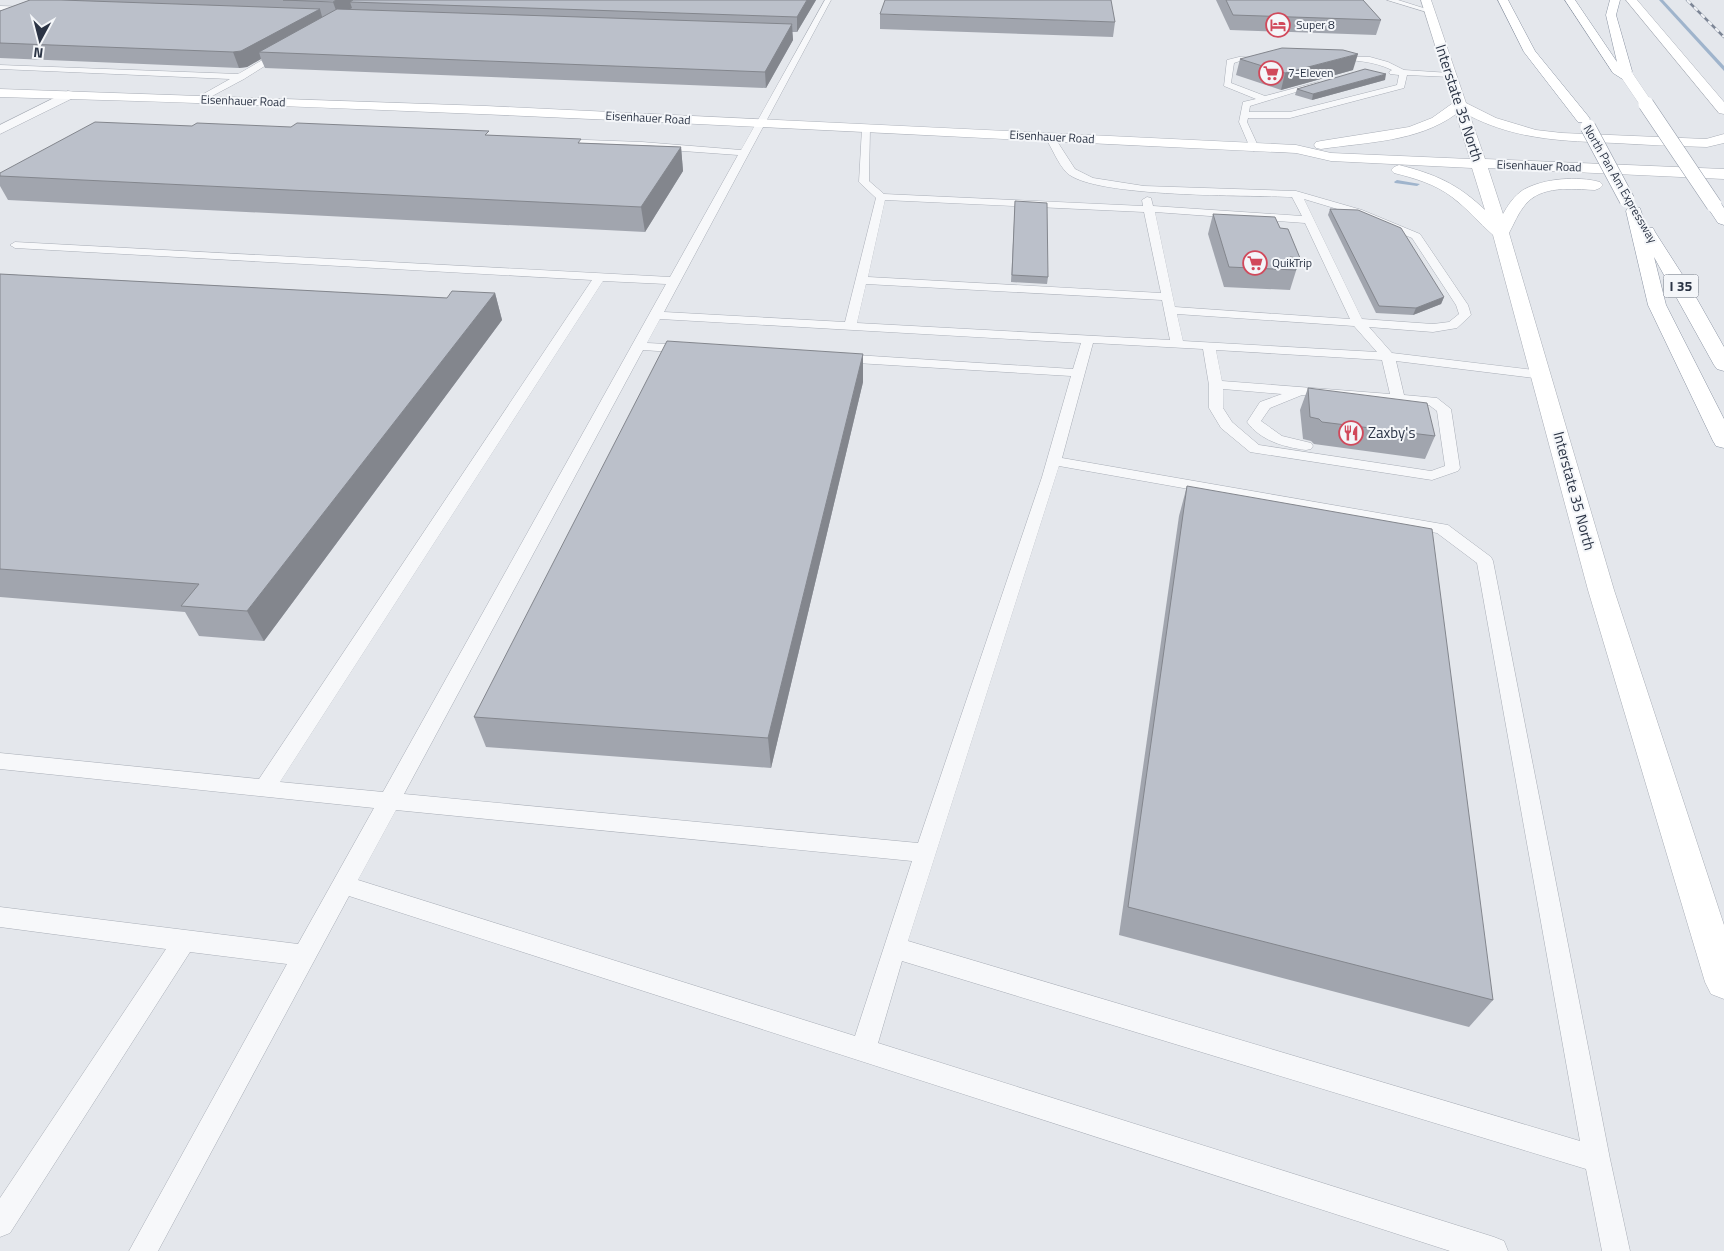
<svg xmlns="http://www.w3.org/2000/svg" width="1724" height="1251" font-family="'Titillium Web',sans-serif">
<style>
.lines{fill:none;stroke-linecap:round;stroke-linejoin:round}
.stream{fill:#9fb4cc;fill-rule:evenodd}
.service-casing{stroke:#a9aeb7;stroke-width:1}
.minor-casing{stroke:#a9aeb7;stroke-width:1}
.secondary-casing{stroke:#a9aeb7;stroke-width:1}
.motorway-casing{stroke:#8b94a3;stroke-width:1}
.service{fill:#f7f8fa;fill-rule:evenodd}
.minor{fill:#f7f8fa;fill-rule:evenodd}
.secondary{fill:#fff;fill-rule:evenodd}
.motorway{fill:#fff;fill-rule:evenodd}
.rail-casing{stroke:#7d8696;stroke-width:2.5}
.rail{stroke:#f4f6f9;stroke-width:2;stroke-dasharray:5;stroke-linecap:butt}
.motorway-bridge-far1-casing{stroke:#8b94a3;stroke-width:12;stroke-linecap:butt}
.motorway-bridge-casing{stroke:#8b94a3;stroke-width:16;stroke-linecap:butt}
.motorway-bridge-far1{stroke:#fff;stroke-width:12}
.motorway-bridge{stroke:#fff;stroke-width:15}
.wall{fill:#a1a5ae}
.shaded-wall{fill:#83868d}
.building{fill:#bbc0ca;stroke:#83868d}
.labels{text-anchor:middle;stroke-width:4;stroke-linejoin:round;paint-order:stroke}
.far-poi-label{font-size:12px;fill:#2b3445;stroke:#f4f6f9;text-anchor:start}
.far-street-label{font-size:12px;fill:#2b3445;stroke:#f4f6f9}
.shield{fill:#f4f6f9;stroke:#676e7b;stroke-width:1}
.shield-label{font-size:14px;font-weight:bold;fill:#2b3445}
.street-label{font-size:15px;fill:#2b3445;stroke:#f4f6f9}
.poi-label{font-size:15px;fill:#2b3445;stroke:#f4f6f9;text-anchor:start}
</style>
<rect width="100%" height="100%" fill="#e4e7ec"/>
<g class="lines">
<g class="stream">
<path d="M1659,0H1663L1724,66V71Z"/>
<path d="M1397,180L1420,184L1417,186L1395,183L1394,182Z"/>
</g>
<g class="service-casing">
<g id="service">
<path d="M825,0H831L664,312L845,322L876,198L859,182L862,128L866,125L870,128L869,181L884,194L1143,206L1142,200L1147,197L1151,198L1153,206L1302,216L1292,197C1250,195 1095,198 1067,173C1058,164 1052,148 1045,137L1050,134L1053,135L1075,169L1093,178L1144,186L1296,191L1362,210L1420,234L1468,305L1471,315L1457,328L1433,332L1369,327L1392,353L1542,371L1549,375L1542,379L1396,361L1404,395L1437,398L1451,409L1460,468L1458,471L1432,480L1250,452L1221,428L1209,408V385L1203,349L1093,343L1062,458L1442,524L1448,525L1491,557L1493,561L1610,1159L1630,1251H1602L1586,1169L902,961L878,1043L1494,1237L1504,1241L1508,1251H1450L349,896L158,1251H129L287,964L190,952L10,1233L0,1237V1198L166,949L0,927V907L298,944L374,808L0,769V753L259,779L592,280L15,248L10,245L15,242L670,277L738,155L642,148L559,145L554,142L559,139L642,142L741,150ZM1304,199L1354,214L1412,238L1456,305L1459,314L1449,322L1433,324L1362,319ZM885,200L1144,212L1161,293L868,277ZM1155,212L1305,223L1350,319L1175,307ZM603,281L666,284L383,792L280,782ZM866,284L1162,300L1170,340L857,323ZM1177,314L1354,326L1377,352L1183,341ZM660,319L1081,343L1073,369L840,354L834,358L840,362L1071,376L1042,477L918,843L404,794L643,350L687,353L693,349L687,345L647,343ZM1216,350L1382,360L1390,394L1222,381ZM1223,389L1282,394L1260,402L1247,422C1261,441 1284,447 1306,450L1311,449L1313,446L1311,443L1282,436L1261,421L1270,408L1302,395L1429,405L1437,411L1445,466L1431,471L1259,445L1232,422L1223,408ZM1059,466L1437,533L1477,563L1580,1141L908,941ZM396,810L912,861L855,1036L358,880Z"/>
<path d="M1387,0H1398L1433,11L1430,13Z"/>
<path d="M0,6L31,7L34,9L31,11L0,10Z"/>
<path d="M280,50L287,52L244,79L201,102L198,101V97L230,79L0,69V65L238,74Z"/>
<path d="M1331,56L1370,57L1388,62L1404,70L1450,73L1454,75L1450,77L1407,75L1404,88L1290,118H1248L1247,122L1259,148L1254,151L1251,150L1239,122L1243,102L1256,99L1224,86L1227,60L1239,57L1265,58V62H1262L1240,61L1234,63L1231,83L1265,96L1318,82L1322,84L1250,106L1249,112H1290L1397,85L1399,75L1390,74L1389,72L1392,70C1373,61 1355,60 1334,60L1330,58Z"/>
</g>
</g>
<g class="minor-casing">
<path id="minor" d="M68,91L73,92L75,95L73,98L0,134V125Z"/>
</g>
<g class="secondary-casing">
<g id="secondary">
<path d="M1421,0H1431L1466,103L1496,118L1536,130L1562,133L1706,139L1724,134V143L1707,147C1676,146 1646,145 1615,143C1564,141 1517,140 1470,116L1485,159L1724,169V179L1488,168L1503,214C1508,205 1514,196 1523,190C1544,178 1578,176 1600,182L1603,185L1600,188L1595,190C1572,189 1541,185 1525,205C1518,213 1514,224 1509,233L1614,590L1724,925V999L1711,994L1705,982L1588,590L1493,235C1479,223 1467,208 1452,197C1435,184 1414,178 1394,173L1391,170L1394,167L1399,165C1435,174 1458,184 1485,210L1472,168L1331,161L1296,153C864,133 432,108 0,97V89L486,106L1296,145L1331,153L1470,159L1456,114C1418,142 1367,142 1321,149L1316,148L1314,145L1316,142L1321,141L1409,127L1432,118L1453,103Z"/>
<path d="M1626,0H1637L1724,102V114L1719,113Z"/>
</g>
</g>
<g class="motorway-casing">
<g id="motorway">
<path d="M1498,0H1508L1535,51L1588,116L1590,119L1588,122H1578L1524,52Z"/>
<path d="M1565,0H1575L1617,62L1606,15L1610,0H1620L1616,15L1632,71L1631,73L1634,77L1632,80H1624L1613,73Z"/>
<path d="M1714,200L1720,202L1724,208V225L1718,223L1706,205L1708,202Z"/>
<path d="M1634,206L1640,208L1646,227L1653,228L1655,232L1689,285L1724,347V371L1717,369L1714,365L1654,257L1666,305L1724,419V448L1716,446L1713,441L1648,305L1626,211L1628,208Z"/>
</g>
</g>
<use href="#service" class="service"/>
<use href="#minor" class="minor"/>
<use href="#secondary" class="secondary"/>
<use href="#motorway" class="motorway"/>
<g class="rail-casing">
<path id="rail" d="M1687,0L1724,37"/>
</g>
<use href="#rail" class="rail"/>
<g class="motorway-bridge-far1-casing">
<path id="motorway-bridge-far1" d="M1628,77L1647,105"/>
</g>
<g class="motorway-bridge-casing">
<g id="motorway-bridge">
<path d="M1646,104L1714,205"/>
<path d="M1588,127L1627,200"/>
</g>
</g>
<use href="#motorway-bridge-far1" class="motorway-bridge-far1"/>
<use href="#motorway-bridge" class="motorway-bridge"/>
</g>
<g class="wall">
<path d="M30,0H816L797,32H792L793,40L766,88L265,68L261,59L247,67L239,68L0,58V11Z"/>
<path d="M1216,0H1363L1381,20L1376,35L1230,30Z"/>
<path d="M880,14L1115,22L1113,37L880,29Z"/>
<path d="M1240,59L1353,70L1281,90L1236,75Z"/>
<path d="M1385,80L1312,100L1295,95L1297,89Z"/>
<path d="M192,126L490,135L582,143L681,147L683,171L645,232L8,200L0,186V173Z"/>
<path d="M1015,201L1048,277L1047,284L1011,282Z"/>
<path d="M1330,209L1444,297L1441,304L1413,315L1376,313L1328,215Z"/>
<path d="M1213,214L1280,228L1300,258L1290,290L1224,287L1208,234Z"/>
<path d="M0,274L447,298L495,293L502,320L264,641L199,636L185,612L0,597Z"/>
<path d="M863,354V382L771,768L486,747L474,717Z"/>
<path d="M1308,388L1435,436L1425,459L1314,444L1311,441L1303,439L1300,410Z"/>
<path d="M1187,486L1493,1000L1469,1027L1119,935L1179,516Z"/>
</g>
<g class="shaded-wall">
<path d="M336,0H365L350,2L352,8L338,16L333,2Z"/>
<path d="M807,0H816L797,32V17Z"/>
<path d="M320,9L324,24L259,52L261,59L247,67L239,68L233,52Z"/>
<path d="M792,24L793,40L766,88L765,72Z"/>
<path d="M1358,54L1353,70L1281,90L1285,73Z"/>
<path d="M1386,74L1385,80L1312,100L1313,94Z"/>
<path d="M681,147L683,171L645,232L641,207Z"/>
<path d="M495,293L502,320L264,641L247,611Z"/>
<path d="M1444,297L1441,304L1413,315L1416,308Z"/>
<path d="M863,354V382L771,768L768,738Z"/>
</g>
<g class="building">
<path d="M30,0H61L320,9L241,51L233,52L0,43V11Z"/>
<path d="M283,0H336L333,2Z"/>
<path d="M353,0H807L797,17L350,2Z"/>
<path d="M885,0H1111L1115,22L880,14Z"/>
<path d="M1226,0H1363L1381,20L1233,15Z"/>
<path d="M337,9L792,24L765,72L259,52Z"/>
<path d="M1282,48L1343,50L1358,54L1285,73L1240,59Z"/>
<path d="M1365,69L1386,74L1313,94L1297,89Z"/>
<path d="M95,122L192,126L197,123L291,127L297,123L489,131L485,135L581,139L578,143L681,147L641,207L0,176V173Z"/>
<path d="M1015,201L1047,203L1048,277L1012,275Z"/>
<path d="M1330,209L1358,210L1401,228L1444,297L1416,308L1379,306Z"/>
<path d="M1213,214L1275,217L1280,228L1288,229L1300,258L1290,257L1296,270L1229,267Z"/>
<path d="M0,274L447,298L452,291L495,293L247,611L181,606L199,584L0,569Z"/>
<path d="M667,341L863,354L768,738L474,717Z"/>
<path d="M1308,388L1427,403L1435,436L1322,422L1319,419L1310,417Z"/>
<path d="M1187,486L1432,529L1493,1000L1128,907Z"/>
</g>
<defs>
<g id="hotel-ring" transform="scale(1.25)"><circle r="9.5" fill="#f4f6f9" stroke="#d1495b" stroke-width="1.5"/><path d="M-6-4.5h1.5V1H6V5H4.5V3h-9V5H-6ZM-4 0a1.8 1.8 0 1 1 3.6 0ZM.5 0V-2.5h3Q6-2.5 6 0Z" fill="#d1495b"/></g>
<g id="supermarket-ring" transform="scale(1.25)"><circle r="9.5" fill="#f4f6f9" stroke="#d1495b" stroke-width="1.5"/><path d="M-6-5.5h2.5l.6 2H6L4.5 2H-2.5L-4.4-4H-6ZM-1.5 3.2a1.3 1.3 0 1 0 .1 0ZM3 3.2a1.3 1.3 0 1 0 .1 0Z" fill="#d1495b"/></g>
<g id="restaurant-ring" transform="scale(1.25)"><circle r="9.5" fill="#f4f6f9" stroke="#d1495b" stroke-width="1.5"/><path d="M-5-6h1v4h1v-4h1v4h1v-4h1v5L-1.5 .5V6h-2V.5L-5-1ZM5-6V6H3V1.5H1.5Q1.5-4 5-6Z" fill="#d1495b"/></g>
</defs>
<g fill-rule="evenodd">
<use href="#hotel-ring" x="1278" y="25"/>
<use href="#supermarket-ring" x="1271" y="73"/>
<use href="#supermarket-ring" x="1255" y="263"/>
<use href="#restaurant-ring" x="1351" y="433"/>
</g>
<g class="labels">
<g class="far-poi-label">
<text x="1296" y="29">Super 8</text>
<text x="1288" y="77">7-Eleven</text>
<text x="1272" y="267">QuikTrip</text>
</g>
<g class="far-street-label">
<text transform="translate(243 101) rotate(2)" y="4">Eisenhauer Road</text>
<text transform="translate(648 118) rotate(3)" y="4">Eisenhauer Road</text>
<text transform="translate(1052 137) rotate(3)" y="4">Eisenhauer Road</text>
<text transform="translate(1539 166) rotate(2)" y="4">Eisenhauer Road</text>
<text transform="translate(1620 184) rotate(60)" y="4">North Pan Am Expressway</text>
</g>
<rect class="shield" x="1663.5" y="274.5" width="35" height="23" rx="4"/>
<g class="shield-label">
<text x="1681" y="291">I 35</text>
</g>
<g class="street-label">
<text transform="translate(1459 103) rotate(72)" y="5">Interstate 35 North</text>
<text transform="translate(1574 491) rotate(75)" y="5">Interstate 35 North</text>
</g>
<g class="poi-label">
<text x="1368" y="438">Zaxby's</text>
</g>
</g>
<g transform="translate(40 40) rotate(187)" stroke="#f4f6f9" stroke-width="4" paint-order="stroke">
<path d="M0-4L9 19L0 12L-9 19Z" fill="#2b3445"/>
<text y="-8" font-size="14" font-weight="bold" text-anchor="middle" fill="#2b3445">N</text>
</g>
</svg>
